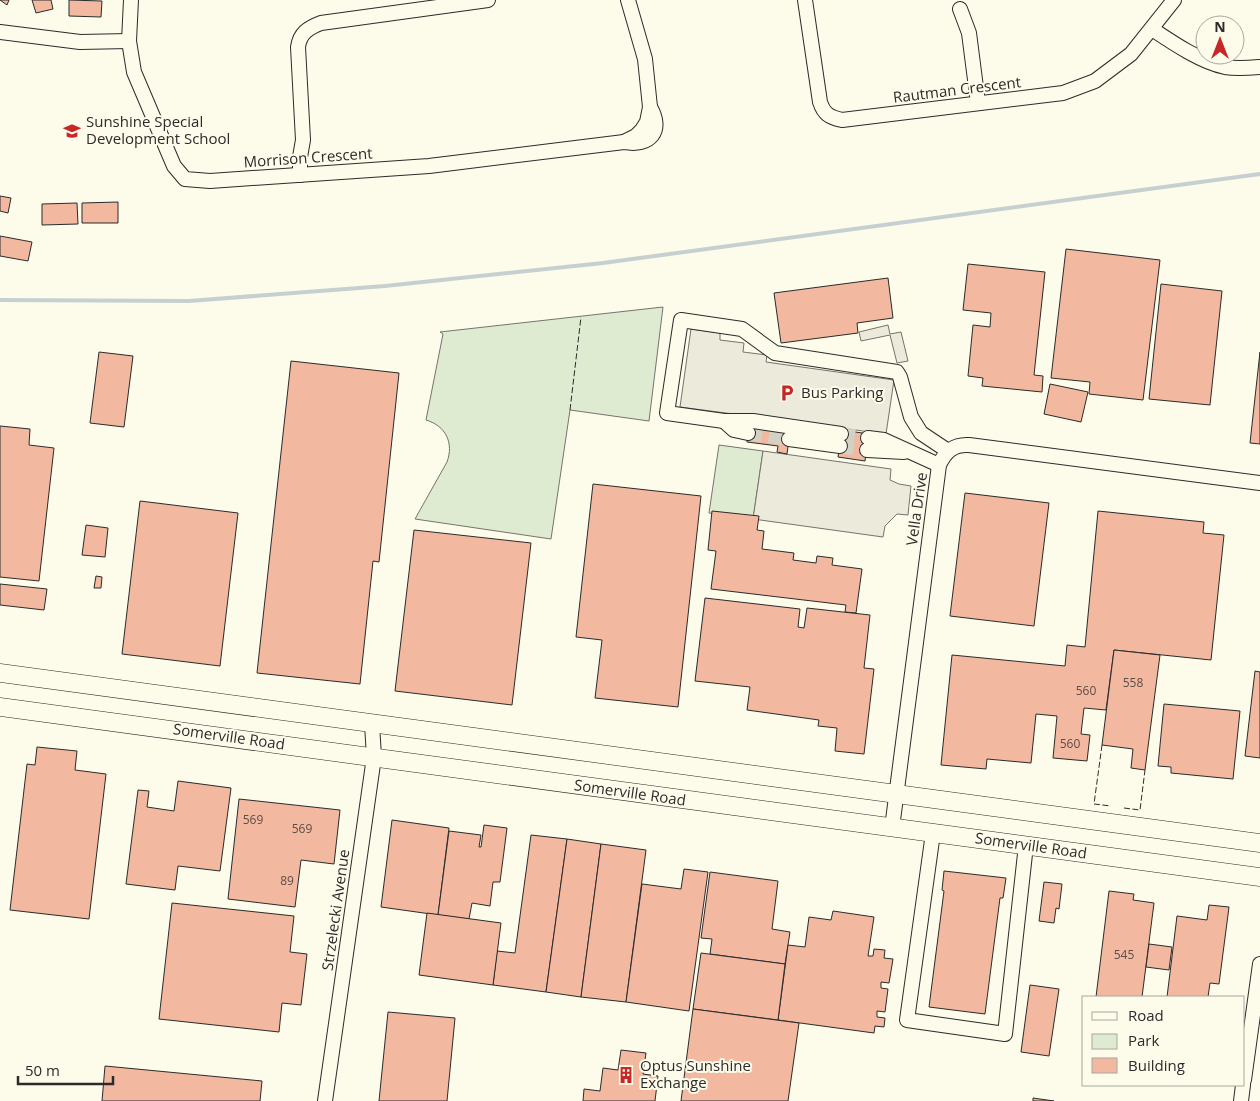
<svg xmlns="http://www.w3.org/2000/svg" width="1260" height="1101" font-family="'Open Sans',sans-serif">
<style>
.green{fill:#deebd1;stroke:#74746e}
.parking{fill:#eceadb;stroke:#74746e}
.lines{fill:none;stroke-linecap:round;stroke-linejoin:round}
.stream{stroke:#c7d0d0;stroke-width:4}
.building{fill:#f2b8a0;stroke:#2b2b2b}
.minor-tunnel{stroke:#d3d1c4;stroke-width:14;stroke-dasharray:14 7;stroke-linecap:butt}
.minor-casing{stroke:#2b2b2b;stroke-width:16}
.major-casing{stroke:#2b2b2b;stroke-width:19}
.minor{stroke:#fdfbea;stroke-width:14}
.major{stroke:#fdfbea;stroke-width:18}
.fence{stroke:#2b2b2b;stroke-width:1;stroke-dasharray:6 2.5;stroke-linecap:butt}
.labels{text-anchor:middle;stroke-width:4;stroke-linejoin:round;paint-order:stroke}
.number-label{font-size:12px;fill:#5d4e48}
.street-label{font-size:15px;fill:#2b2b2b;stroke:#fdfbea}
.poi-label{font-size:15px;fill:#2b2b2b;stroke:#fdfbea;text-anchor:start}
</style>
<rect width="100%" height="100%" fill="#fdfbea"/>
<g class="green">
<path d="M663,307L649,421L570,410L551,539L415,519L447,462C454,443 446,426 426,420L443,334L440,332Z"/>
<path d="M719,445L763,451L753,519L709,513Z"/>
</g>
<g class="parking">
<path d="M888,325L890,334L901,332L908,361L897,363L890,335L861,341L859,332Z"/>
<path d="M691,329L720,333V340L744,343L743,352L767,355L766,362L894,380L886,434L680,407Z"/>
<path d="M763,451L891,469L890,480L899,484L911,486L908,515L897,514L885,526L883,537L753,519Z"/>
</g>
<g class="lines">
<path class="stream" d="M0,300L189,301L385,286L603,263L1260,174"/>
</g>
<g class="building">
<path d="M0,0H9L7,5Z"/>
<path d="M32,0H51L53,9L36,13Z"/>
<path d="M69,0L102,1L101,17L69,16Z"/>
<path d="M0,196L11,198L8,213L0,211Z"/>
<path d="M118,202V223H82V203Z"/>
<path d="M77,203L78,224L42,225V204Z"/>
<path d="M0,236L32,242L28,261L0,256Z"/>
<path d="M1066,249L1160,260L1143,400L1089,394L1090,382L1051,378Z"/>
<path d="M968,264L1045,272L1034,375L1043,376L1042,392L982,386L983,378L968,376L973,325L990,327L991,313L963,310Z"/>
<path d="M888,278L893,318L857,323L858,333L781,343L774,293Z"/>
<path d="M1161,284L1222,291L1210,405L1149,399Z"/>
<path d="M99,352L133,356L124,427L90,423Z"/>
<path d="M1260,352V444L1250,443Z"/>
<path d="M291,361L399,373L379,562L373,561L360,684L257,673Z"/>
<path d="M1050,384L1088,392L1081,422L1044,414Z"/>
<path d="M0,426L30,429L29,445L54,448L39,581L0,577Z"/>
<path d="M749,426L790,431L787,454L777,452L778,446L747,442Z"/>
<path d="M842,430L869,434L865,461L838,457Z"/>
<path d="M593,484L701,496L678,707L595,698L602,640L576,637Z"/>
<path d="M965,493L1049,503L1034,626L950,616Z"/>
<path d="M140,501L238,513L220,666L122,654Z"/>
<path d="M712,511L759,516L757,530L764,531L762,549L794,553L793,560L816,563L817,556L833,558L832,565L862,569L856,613L845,612L846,605L711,589L716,551L708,550Z"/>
<path d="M1098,511L1204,522L1203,533L1224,535L1211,660L1114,650L1106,710L1084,708L1081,734L1090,735L1087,761L1053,758L1057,716L1036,714L1031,763L987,759L986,769L941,765L952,655L1065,666L1067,645L1085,647Z"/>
<path d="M86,525L108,528L105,557L82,555Z"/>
<path d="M414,530L531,543L512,705L395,691Z"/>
<path d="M96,576L102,577L101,588H94Z"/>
<path d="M0,584L47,589L44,610L0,605Z"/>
<path d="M705,598L800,609L798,627L804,628L807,608L870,615L864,668L874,669L864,754L835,751L837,728L818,726L819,720L747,710L750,687L695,681Z"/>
<path d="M1114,650L1160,655L1145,770L1131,768L1133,749L1102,745Z"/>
<path d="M1255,671L1260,672V758L1245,756Z"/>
<path d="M1164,704L1240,711L1233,779L1171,773V767L1158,766Z"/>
<path d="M37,747L77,751L75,770L106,774L89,919L10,910L27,764L35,765Z"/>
<path d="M178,781L231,788L220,871L178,866L175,890L126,884L138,790L149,791L147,807L174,811Z"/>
<path d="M239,799L340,810L334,864L301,860L295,907L228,899Z"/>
<path d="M392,820L449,828L438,915L381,907Z"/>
<path d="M484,825L507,828L500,882H493L490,906L472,903L469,919L438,915L449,831L481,835L479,847H481Z"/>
<path d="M531,835L567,839L546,992L493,985L497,951L515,953Z"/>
<path d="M567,839L601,844L581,997L546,992Z"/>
<path d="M601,844L646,850L626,1002L581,997Z"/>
<path d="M684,869L708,872L689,1011L626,1002L642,884L681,889Z"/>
<path d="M944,871L1006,878L1003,898H1000L985,1014L929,1007L944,891L942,890Z"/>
<path d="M710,872L778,881L772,929L790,932L785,964L710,954L712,939L701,938Z"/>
<path d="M1044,882L1062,884L1059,909L1056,908L1054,923L1039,921Z"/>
<path d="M1109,891L1134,894L1133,900L1154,903L1142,997H1096Z"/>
<path d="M172,903L294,916L290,952L307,954L301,1005L282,1003L279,1032L159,1019Z"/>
<path d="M1209,905L1229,907L1219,984L1210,983L1208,997H1167L1177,916L1207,920Z"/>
<path d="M833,911L874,917L868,956H873L874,949L885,950L884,958L893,959L889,983L881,982V988L888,989L885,1012L877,1011V1017L885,1018L884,1027L875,1026L874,1033L778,1020L788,945L805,947L809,917L831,920Z"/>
<path d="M427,913L501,923L493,985L419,975Z"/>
<path d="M1149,944L1172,947L1169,970L1146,967Z"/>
<path d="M701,953L785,964L778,1020L693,1009Z"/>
<path d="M1030,985L1059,989L1049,1056L1021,1052Z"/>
<path d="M693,1009L799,1023L788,1101H681Z"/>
<path d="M388,1012L455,1018L447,1101H379Z"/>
<path d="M621,1050L646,1053L643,1074L658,1076L655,1101H583L584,1089L600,1091L603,1068L618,1070Z"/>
<path d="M105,1066L262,1081L260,1101H102Z"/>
<path d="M1033,1098L1054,1101H1033Z"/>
</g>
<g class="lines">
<g class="minor-tunnel">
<path d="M748,433L789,439"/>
<path d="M841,434L868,438"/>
<path d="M840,446L867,450"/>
</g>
<g class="minor-casing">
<g id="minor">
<path d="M131,0L129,41L134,72L174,166L185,179L210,181L429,166L624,142C650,147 664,131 650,107"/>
<path d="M805,0L820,102C824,114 829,117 842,120L1063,93L1095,81L1131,54L1174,0"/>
<path d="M960,9L969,33L978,103"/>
<path d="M1152,29C1173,43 1201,62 1225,67C1237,69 1248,68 1260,67"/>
<path d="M0,32L80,42L129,41"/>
<path d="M624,142L636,136L642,130L647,122L650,107L645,59L628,0"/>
<path d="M300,175V157L303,140L298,47C300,33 308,28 321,23L488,0"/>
<path d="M724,421L734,430L748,433"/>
<path d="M841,434L753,421H724L667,413L681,320L742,329L775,353L897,372L900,377L911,417L921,433L948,451"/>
<path d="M868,438L884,440L939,465"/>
<path d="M789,439L840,446"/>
<path d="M867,450L904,452"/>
<path d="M892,828L939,465C945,452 953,444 969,445L1260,483"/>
<path d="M933,833L907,1020L1005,1034L1026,845"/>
<path d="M1244,1080L1260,964"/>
<path d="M325,1101L374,757L372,724"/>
<path d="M1241,1101L1243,1085"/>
</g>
</g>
<g class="major-casing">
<g id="major">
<path d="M0,673L1260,843"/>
<path d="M0,707L1260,877"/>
</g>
</g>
<use href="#minor" class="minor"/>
<use href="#major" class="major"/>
<g class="fence">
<path d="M570,410L581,317"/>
<path d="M1102,745L1094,804L1111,806"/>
<path d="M1124,808L1140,810L1145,770"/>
</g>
</g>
<defs>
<g id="school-bare" transform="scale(1.35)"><path d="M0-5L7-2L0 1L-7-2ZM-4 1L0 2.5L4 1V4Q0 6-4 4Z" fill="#c62828" stroke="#fdfbea" stroke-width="2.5" paint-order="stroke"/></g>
<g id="parking-bare" transform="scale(1.35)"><path d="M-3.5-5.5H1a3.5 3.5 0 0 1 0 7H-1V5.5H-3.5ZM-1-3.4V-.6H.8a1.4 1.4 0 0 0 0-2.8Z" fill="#c62828" stroke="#fdfbea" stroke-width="2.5" paint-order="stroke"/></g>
<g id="building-bare" transform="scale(1.35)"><path d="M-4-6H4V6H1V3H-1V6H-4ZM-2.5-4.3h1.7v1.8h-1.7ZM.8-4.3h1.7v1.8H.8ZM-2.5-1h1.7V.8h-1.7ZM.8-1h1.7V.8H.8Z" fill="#c62828" stroke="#fdfbea" stroke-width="2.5" paint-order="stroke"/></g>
</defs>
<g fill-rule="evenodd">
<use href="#school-bare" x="72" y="131"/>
<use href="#parking-bare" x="787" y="393"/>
<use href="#building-bare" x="626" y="1075"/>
</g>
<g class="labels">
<g class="number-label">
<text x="1133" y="687">558</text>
<text x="1086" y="695">560</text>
<text x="1070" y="748">560</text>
<text x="253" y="824">569</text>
<text x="302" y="833">569</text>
<text x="287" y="885">89</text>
<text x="1124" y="959">545</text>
</g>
<g class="street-label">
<text transform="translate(957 90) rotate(-7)" y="5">Rautman Crescent</text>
<text transform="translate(308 158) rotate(-4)" y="5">Morrison Crescent</text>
<text transform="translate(917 509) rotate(-82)" y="5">Vella Drive</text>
<text transform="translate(229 737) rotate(8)" y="5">Somerville Road</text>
<text transform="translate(630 793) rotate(8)" y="5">Somerville Road</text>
<text transform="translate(1031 846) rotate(8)" y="5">Somerville Road</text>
<text transform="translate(336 910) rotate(-82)" y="5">Strzelecki Avenue</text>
</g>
<g class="poi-label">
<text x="86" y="127">Sunshine Special<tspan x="86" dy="17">Development School</tspan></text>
<text x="801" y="398">Bus Parking</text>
<text x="640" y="1071">Optus Sunshine<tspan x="640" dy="17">Exchange</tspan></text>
</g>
</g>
<rect x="1082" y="996" width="162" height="90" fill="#fdfbea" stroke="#a9a89e"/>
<rect x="1092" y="1012" width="25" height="8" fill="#fdfbea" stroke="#a9a89e"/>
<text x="1128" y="1021" font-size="15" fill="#2b2b2b">Road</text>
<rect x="1092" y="1034" width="25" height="15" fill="#deebd1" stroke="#a9a89e"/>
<text x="1128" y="1046" font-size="15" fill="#2b2b2b">Park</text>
<rect x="1092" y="1058" width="25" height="15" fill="#f2b8a0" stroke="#a9a89e"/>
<text x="1128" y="1071" font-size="15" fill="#2b2b2b">Building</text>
<g transform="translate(1220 40)"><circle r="24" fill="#fdfbea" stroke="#a9a89e"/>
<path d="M0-4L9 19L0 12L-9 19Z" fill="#c62828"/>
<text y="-8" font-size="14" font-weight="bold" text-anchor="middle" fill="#2b2b2b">N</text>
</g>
<path d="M18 1076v8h95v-8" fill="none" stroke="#2b2b2b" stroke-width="2.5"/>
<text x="25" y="1076" font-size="15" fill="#2b2b2b" stroke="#fdfbea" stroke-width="4" paint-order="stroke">50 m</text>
</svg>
